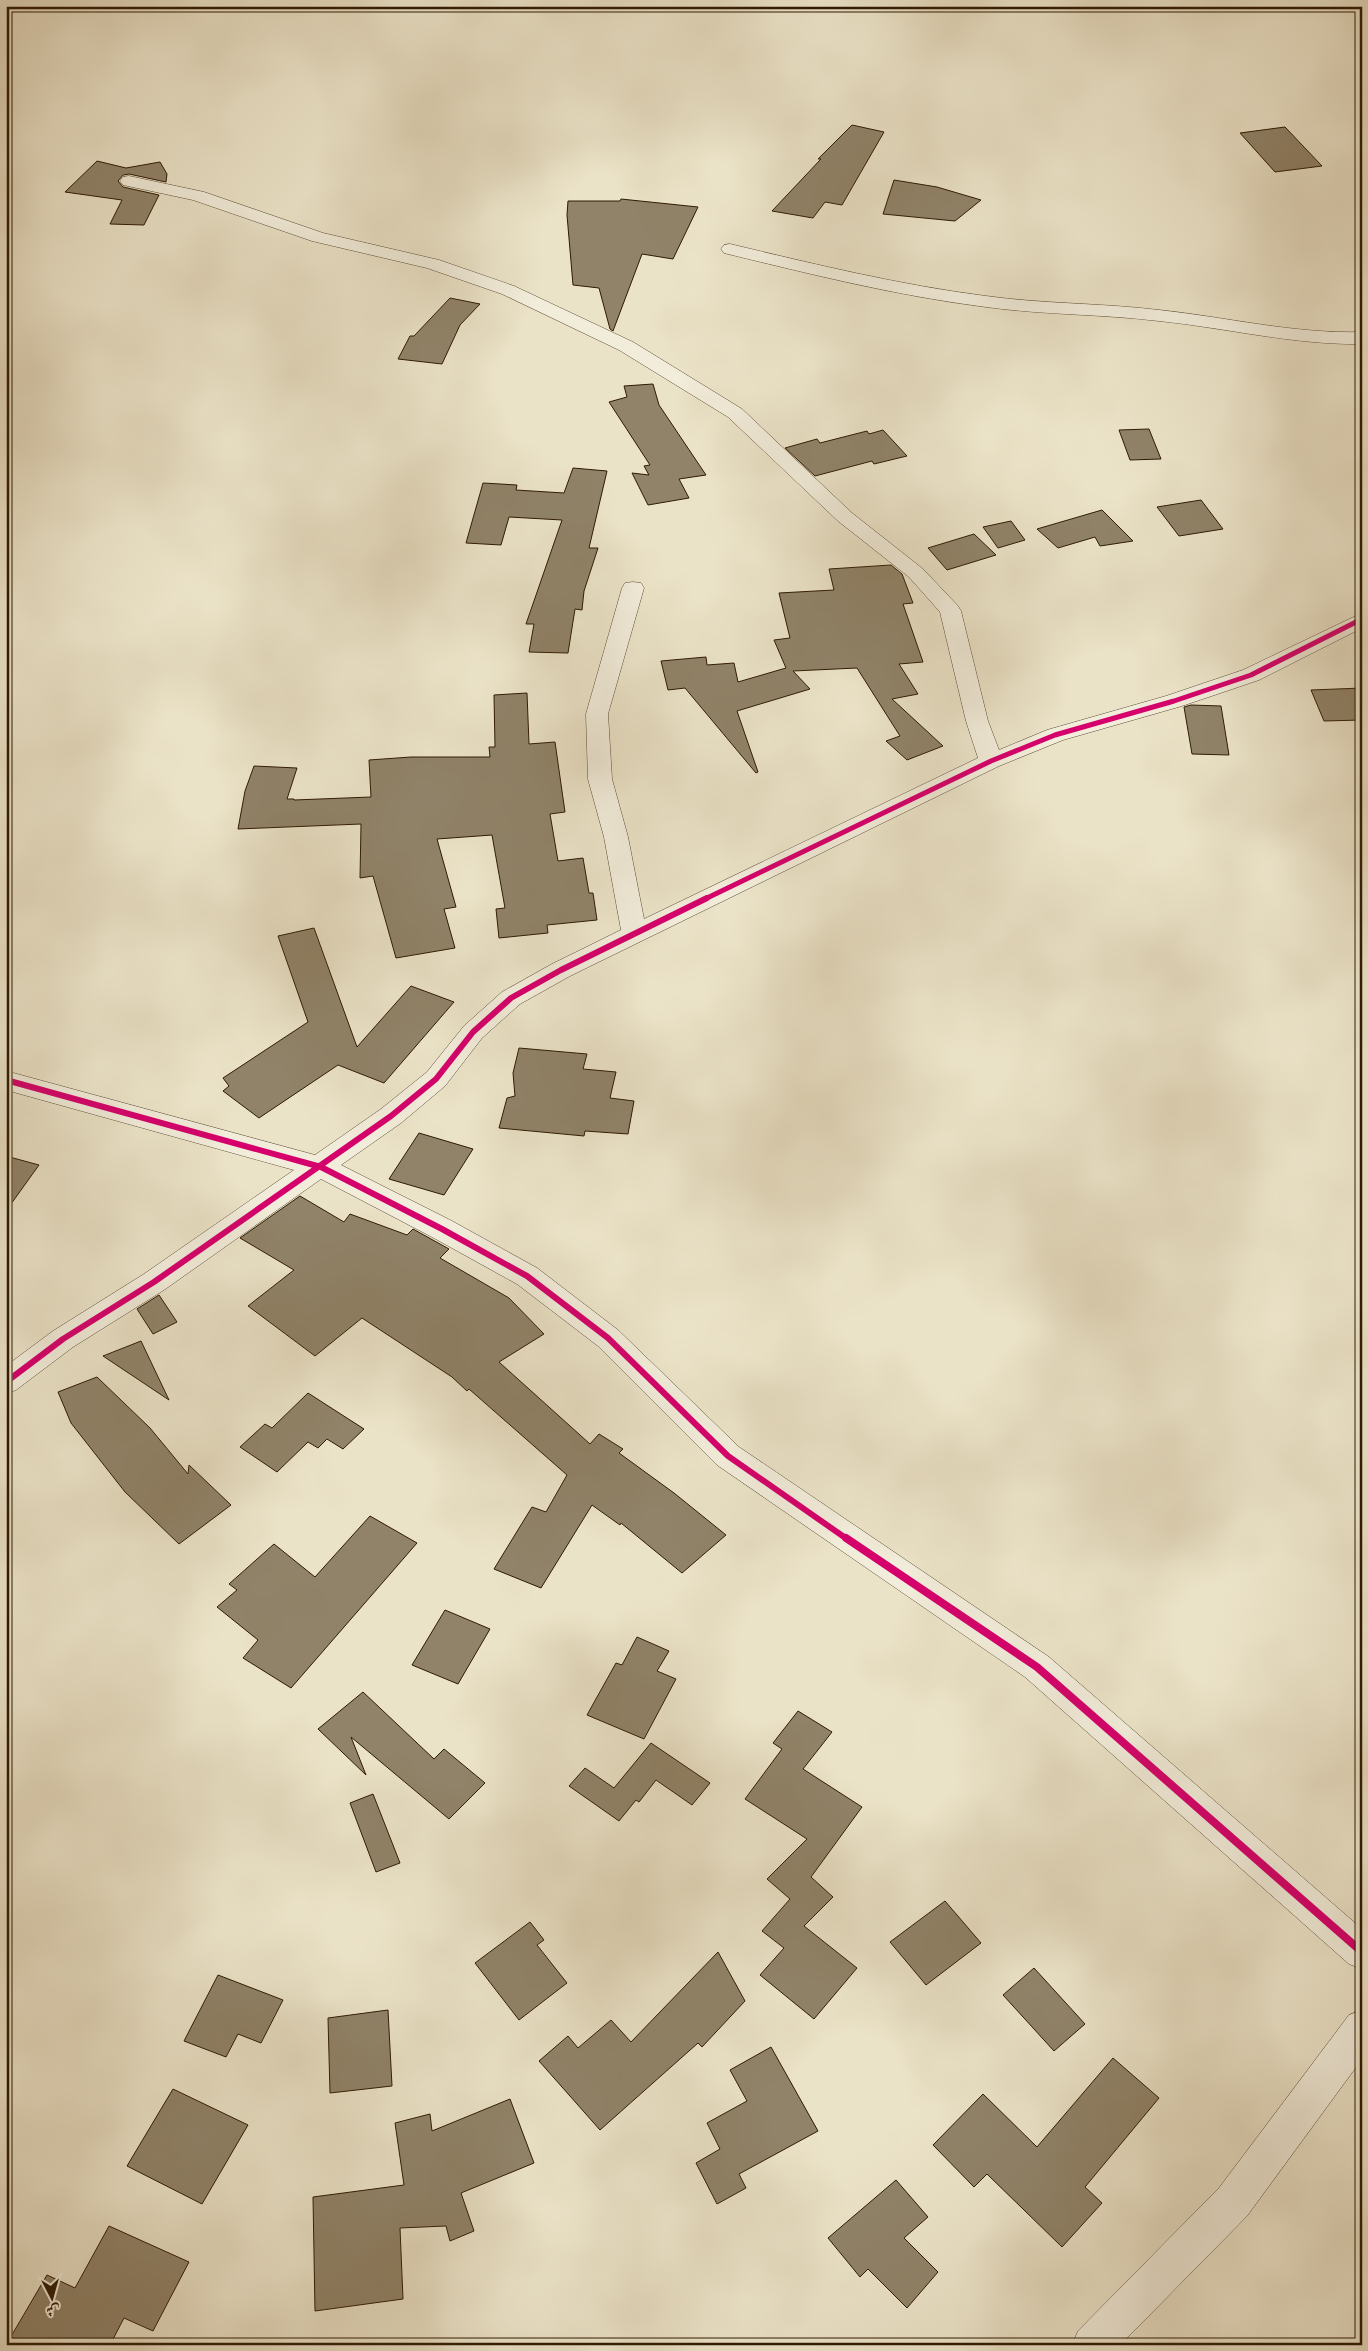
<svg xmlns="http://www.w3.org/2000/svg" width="1368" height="2351" font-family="'EB Garamond',Amiri,serif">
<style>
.building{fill:#908369;stroke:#2e1a03}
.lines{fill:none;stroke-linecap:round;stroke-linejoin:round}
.street-casing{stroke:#5d4c34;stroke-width:1}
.street{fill:#f2eddb;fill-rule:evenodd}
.cycleway-far2-casing{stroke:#f2eddb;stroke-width:8}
.cycleway-far1-casing{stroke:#f2eddb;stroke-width:9}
.cycleway-casing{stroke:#f2eddb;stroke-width:11}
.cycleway-far2{stroke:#d6006c;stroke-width:5}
.cycleway-far1{stroke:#d6006c;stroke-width:6}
.cycleway{stroke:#d6006c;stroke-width:8}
</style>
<rect width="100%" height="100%" fill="#ebe3c8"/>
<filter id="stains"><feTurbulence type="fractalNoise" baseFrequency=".004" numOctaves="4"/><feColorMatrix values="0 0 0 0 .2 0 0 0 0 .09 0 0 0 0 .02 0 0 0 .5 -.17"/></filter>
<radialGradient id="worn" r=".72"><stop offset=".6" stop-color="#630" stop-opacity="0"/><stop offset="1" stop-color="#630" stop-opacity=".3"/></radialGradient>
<g class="building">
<path d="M852,125L884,132L842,205L825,202L813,218L772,211L821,159H818Z"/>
<path d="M1285,127L1322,166L1275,172L1240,133Z"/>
<path d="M97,161L126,168L160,162L167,174L166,182L129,174L123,175L118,181L123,187L159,195L144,225L110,224L122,200L65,192Z"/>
<path d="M894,180L937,187L981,200L955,221L883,214Z"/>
<path d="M621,199L698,207L673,259L642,254L613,331L610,329L599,288L573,285L567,215L568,201H620Z"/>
<path d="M450,298L480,304L460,325L442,364L398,359L410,336H414Z"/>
<path d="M653,384L659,405L706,475L679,479L689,498L648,505L632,473L649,475L644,466L650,465L609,402L627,397L624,386Z"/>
<path d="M1149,429L1161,459L1130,460L1119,430Z"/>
<path d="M883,430L907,456L874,464L872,461L815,476L785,448L817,439L820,443L867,431L869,434Z"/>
<path d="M573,468L607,471L589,548H598L584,591L582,610L575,609L568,653L529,652L534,624H526L562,520L509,517L501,545L466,543L483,483L517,485L516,490L564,493Z"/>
<path d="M1201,500L1223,529L1179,536L1157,507Z"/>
<path d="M1102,510L1133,541L1100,546L1095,537L1058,548L1037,529Z"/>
<path d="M1011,521L1025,540L998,548L983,527Z"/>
<path d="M974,534L996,555L947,570L928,548Z"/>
<path d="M891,565L902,574L913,603L903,604L923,662L899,664L918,694L892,699L943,746L907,760L886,741L900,736L857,668L793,671L810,689L737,711L758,772L756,773L685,688L668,690L661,661L706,657L707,665L734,663L738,682L786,668L774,640L790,638L779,593L834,590L829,569Z"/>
<path d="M1362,688V720L1324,721L1311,690Z"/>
<path d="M527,693L529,744L555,742L565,812L550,814L558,861L583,858L589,893H593L597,920L547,925L548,933L499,938L496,909L505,908L492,835L437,839L456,907L444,909L455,948L396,958L373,876L360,878L361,824L238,829L245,791L254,766L297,768L287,799H294V800L371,797L369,760L411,757H490L489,747H495L494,695Z"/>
<path d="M1191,705L1221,706L1229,755L1192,754L1184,707Z"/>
<path d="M314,928L357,1047L411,986L454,1002L384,1083L338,1065L259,1118L223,1091L229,1086L223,1078L308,1022L278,936Z"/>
<path d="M519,1048L587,1054L583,1069L616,1072L610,1098L634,1101L628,1134L585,1131L584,1136L499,1128L507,1098L515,1096L513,1073Z"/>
<path d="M419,1133L473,1149L444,1195L389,1179Z"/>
<path d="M6,1156L39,1165L6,1211Z"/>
<path d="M300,1196L344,1222L350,1214L407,1235L413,1229L449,1249L440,1258L509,1298L544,1334L499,1362L590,1444L599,1434L623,1449L619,1453L674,1493L726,1535L682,1573L621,1523L620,1525L592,1505L541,1588L494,1569L532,1507L546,1512L567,1475L469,1389L467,1391L452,1377L362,1318L315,1356L248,1306L294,1270L240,1238Z"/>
<path d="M159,1295L177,1322L153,1334L137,1309Z"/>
<path d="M141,1341L169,1400L103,1356Z"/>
<path d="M97,1377L150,1428L188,1474L189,1465L231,1505L179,1544L125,1492L71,1423L58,1392Z"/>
<path d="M308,1393L364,1429L343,1449L327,1439L318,1448L308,1442L277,1472L240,1447L265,1424L272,1428Z"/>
<path d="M370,1516L417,1543L291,1688L243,1658L258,1640L217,1607L237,1590L229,1584L274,1544L315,1577Z"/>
<path d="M445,1610L490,1629L458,1684L412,1665Z"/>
<path d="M637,1637L669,1651L657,1671L676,1679L644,1739L587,1715L616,1663L622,1665Z"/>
<path d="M363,1692L434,1759L444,1749L485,1783L449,1819L351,1737L366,1775L318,1729Z"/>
<path d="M798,1711L832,1732L803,1769L862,1807L811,1877L833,1897L804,1926L857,1968L814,2019L760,1975L784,1948L762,1931L790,1899L767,1879L807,1839L745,1799L782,1749L773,1743Z"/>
<path d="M651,1743L710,1783L692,1805L656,1780L639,1802L636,1800L619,1821L569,1786L585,1768L614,1788Z"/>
<path d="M373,1794L400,1863L376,1872L350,1803Z"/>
<path d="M945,1901L981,1943L926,1985L890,1942Z"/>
<path d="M530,1922L544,1940L537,1945L567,1983L519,2020L475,1963Z"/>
<path d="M718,1952L745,2001L702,2047L698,2043L600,2130L539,2061L568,2036L578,2048L611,2020L631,2042Z"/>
<path d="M1034,1968L1085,2024L1054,2051L1003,1995Z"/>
<path d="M218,1975L283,2000L261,2043L238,2034L226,2057L184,2041Z"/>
<path d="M388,2010L392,2086L330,2093L328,2018Z"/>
<path d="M771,2047L818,2131L739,2174L746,2188L717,2204L696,2163L720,2149L707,2123L747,2101L730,2070Z"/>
<path d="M1113,2058L1159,2098L1085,2187L1102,2203L1062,2247L987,2174L974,2187L933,2145L983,2094L1037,2147Z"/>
<path d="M173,2089L248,2125L202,2204L127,2166Z"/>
<path d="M510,2099L534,2163L461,2193L474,2231L450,2241L446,2226L400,2228L403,2299L315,2311L313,2197L404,2185L395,2123L430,2114L432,2131Z"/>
<path d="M896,2180L928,2217L904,2238L938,2272L907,2308L868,2269L860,2277L828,2238Z"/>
<path d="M109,2226L189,2262L153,2331L124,2318L110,2345H6L47,2275L75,2288Z"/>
</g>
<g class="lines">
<g class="street-casing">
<g id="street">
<path d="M129,176L204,192L323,233L439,260L514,286L633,342L742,409L852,513L923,569L958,606L961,611L988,721L999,750L1047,730L1166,696L1243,670L1362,613V628L1259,680L1182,706L1063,740L999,766L570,976L520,1004L482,1038L445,1086L401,1123L341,1165L452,1221L537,1268L618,1330L739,1447L1049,1657L1362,1929V1969L1349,1964L1025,1677L717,1465L598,1346L517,1284L432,1237L321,1179L164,1290L73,1347L16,1390L6,1394V1366L53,1331L144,1274L294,1170L6,1090V1071L315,1155L381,1109L427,1072L464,1026L502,992L552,964L621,930L604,837L588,779L586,714L622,588L625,583L633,582L641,583L644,588L608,714L612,779L628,837L644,919L978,758L966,721L940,612L909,577L838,521L728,417L619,350L502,294L427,268L312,241L193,200L123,185L120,181L123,177Z"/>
<path d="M730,244C814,264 899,285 986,296C1043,304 1101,303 1159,310C1226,317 1294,334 1362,332V344C1294,345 1227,328 1159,321C1102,314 1044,315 986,307C898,296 810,274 724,253L721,249L724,245Z"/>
<path d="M1362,2010V2059L1247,2216L1120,2345H1072L1078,2331L1219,2188L1349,2015Z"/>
</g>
</g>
<use href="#street" class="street"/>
<g class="cycleway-far2-casing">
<path id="cycleway-far2" d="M705,899L991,761L1055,735L1174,701L1251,675L1362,619"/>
</g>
<g class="cycleway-far1-casing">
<g id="cycleway-far1">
<path d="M6,1080L321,1167L442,1229L527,1276L608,1338L728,1456L847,1539"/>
<path d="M6,1382L63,1339L154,1282L391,1116L436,1079L473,1032L511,998L561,970L707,898"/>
</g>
</g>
<g class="cycleway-casing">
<path id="cycleway" d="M846,1538L1037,1667L1362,1952"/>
</g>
<use href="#cycleway-far2" class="cycleway-far2"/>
<use href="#cycleway-far1" class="cycleway-far1"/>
<use href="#cycleway" class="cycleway"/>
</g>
<rect width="1368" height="2351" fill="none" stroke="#ebe3c8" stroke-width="25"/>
<rect x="8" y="8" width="1353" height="2336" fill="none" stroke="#2e1a03" stroke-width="2.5"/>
<rect x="12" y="12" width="1343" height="2326" fill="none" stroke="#2e1a03"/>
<g transform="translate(52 2298) rotate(174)" stroke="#f2eddb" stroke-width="4" paint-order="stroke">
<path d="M0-4L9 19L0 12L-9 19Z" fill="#2e1a03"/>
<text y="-8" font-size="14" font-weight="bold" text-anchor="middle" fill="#2e1a03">ش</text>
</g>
<rect width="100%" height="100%" filter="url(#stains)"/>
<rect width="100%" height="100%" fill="url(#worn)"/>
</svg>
